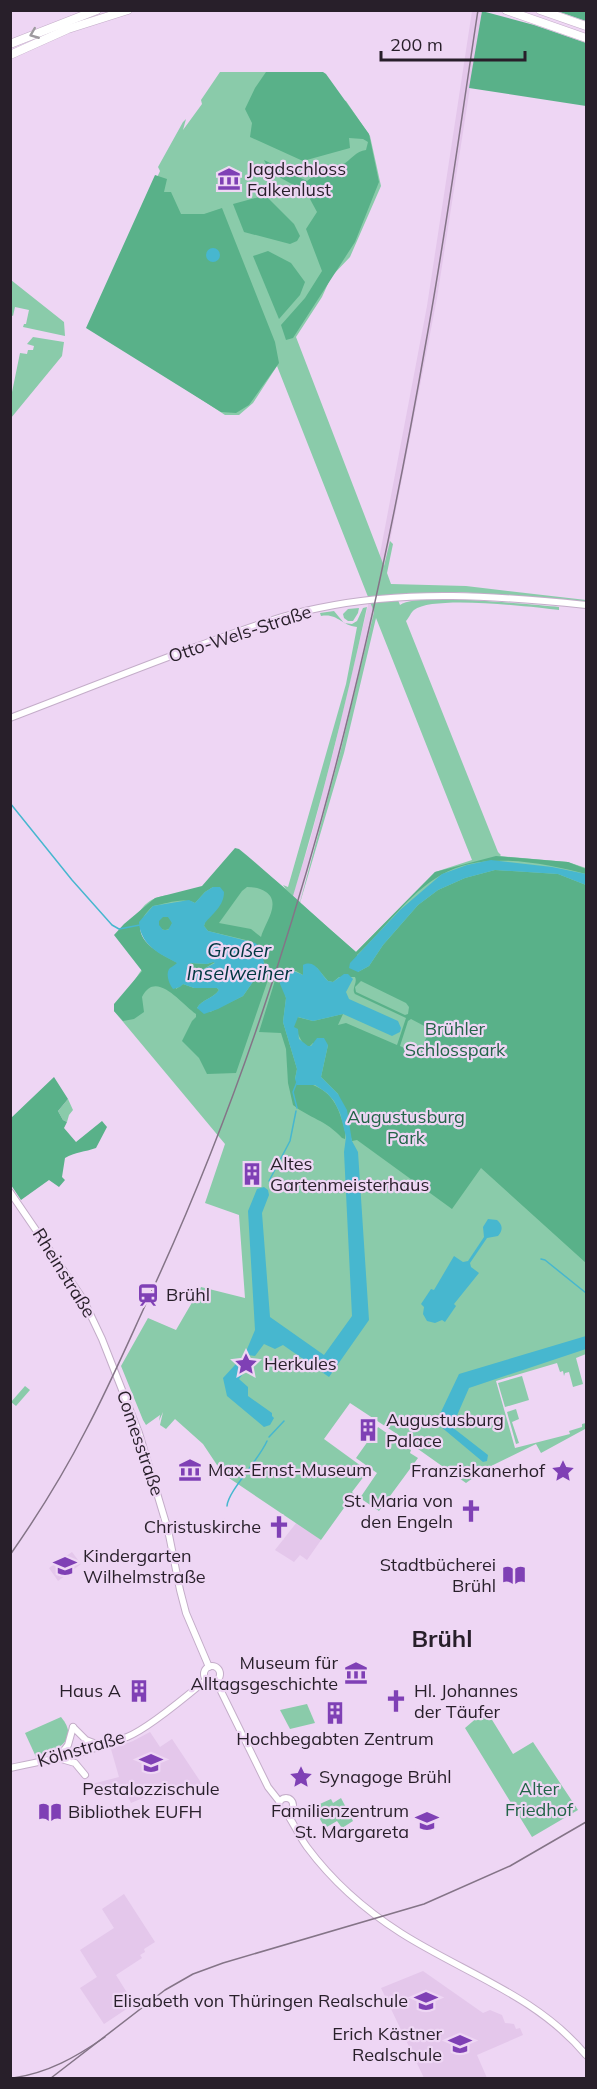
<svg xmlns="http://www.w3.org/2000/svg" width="597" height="2089" font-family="Mulish,sans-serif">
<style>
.built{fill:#e4c7eb}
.green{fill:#8acbaa;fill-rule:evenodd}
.forest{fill:#59b189;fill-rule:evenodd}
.water{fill:#47b7cf;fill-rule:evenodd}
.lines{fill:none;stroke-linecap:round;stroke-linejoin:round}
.stream{stroke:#47b7cf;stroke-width:1.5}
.secondary-casing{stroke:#c4adc9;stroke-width:8}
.highway-casing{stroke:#c4adc9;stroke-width:9}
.secondary{stroke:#fff;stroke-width:6}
.highway{stroke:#fff;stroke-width:8}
.tram{stroke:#847487;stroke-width:1.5}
.rail{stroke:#847487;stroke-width:1.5}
.oneway{stroke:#9e9a9f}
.labels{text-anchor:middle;stroke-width:4.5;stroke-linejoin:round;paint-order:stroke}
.poi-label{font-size:18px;fill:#281f2a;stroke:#eed6f4;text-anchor:start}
.street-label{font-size:18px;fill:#281f2a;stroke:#eed6f4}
.park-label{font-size:18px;fill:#236448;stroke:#eed6f4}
.water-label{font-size:20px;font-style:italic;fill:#013741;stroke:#eed6f4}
.district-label{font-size:24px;font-weight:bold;fill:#281f2a;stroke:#eed6f4}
</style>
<rect width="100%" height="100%" fill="#eed6f4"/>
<g class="built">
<path d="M472,11H482L437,298L390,541L379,595L341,749L286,952L290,904L310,841L334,749L379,559L427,306Z"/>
<path d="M297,1522L321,1540L307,1560L300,1555L294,1562L275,1550Z"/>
<path d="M72,1552L81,1564L58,1581L49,1568Z"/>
<path d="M150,1732L160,1747L172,1739L202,1784L178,1797L171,1786L131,1803L122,1784L94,1792L92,1784L119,1777L111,1749L133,1741Z"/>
<path d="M124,1894L155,1942L144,1949L145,1952L140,1955L142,1958L116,1975L134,2004L104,2024L80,1988L97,1977L80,1950L114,1928L102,1909Z"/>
<path d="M423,1971L483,2013L490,2010L502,2015L505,2023L514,2024L516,2029L520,2028L523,2035L477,2055L487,2078H424L381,1988Z"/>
</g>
<g class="green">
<path d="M220,72H266L346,101L370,136L381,186L350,257L331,277L322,297L296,337L384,566L390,541L393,544L387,573L391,584L466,586L586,600V602L460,592L396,595L400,605C417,592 532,605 559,607V610C532,607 434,595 414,610C411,612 409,618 406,621L498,852L501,855L500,856L568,862L586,868V1354L576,1358L583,1384L573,1387L569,1372L565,1373L564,1376L563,1371L560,1372L557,1363L496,1381L515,1448L570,1434L569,1431L582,1427V1424L586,1423V1431L585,1429L541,1453L536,1444L487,1468L466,1483L394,1432L350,1403L324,1439L368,1471L352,1492L354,1494L321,1540L223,1474L203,1444L175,1419L166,1429L160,1425L163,1412L159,1421L160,1415L146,1425L143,1420L121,1366L148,1318L176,1330L201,1287L245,1298L239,1215L205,1203L225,1144L114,1011L154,951L138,915C149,892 174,894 196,896L239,851L286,889L283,885L288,887L346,684L357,627C340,625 338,613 321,616L320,613L334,611L344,623L352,624L357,621L363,608L367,607C346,704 322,801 293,896L300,902L341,749L374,612L277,366L253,403L239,415H225L187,390L141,212L160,171L158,167L183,122L186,119L183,130L202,104L201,100ZM376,618L472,860L435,872L356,952L300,903L344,753Z"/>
<path d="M11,280L64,322L65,336L23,327L24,324H26L29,310L15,307L13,316L11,315Z"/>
<path d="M33,337L64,342L62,356L11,418V397L20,353L27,354L28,350H33L34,346L27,344Z"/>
<path d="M359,608L358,613L353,621H348L344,618L343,614L348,609Z"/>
<path d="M68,1099L73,1110L69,1115L67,1122L63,1120L58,1111Z"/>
<path d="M522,1376L529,1400L505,1407L498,1383Z"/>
<path d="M25,1386L30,1390L16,1406L11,1402Z"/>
<path d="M516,1409L519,1419L512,1422L519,1443L516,1444L507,1412Z"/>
<path d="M378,1427L411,1450L410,1453L418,1458L379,1511L360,1498L377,1473L356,1458Z"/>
<path d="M307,1704L315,1723L290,1729L280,1710Z"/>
<path d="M486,1710L513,1754L533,1742L578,1810L532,1837L465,1728Z"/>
<path d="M61,1717C81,1741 55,1751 36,1757L25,1733Z"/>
<path d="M341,1798L353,1821L342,1828L337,1821L325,1828L313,1807L331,1799L333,1803Z"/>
</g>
<g class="forest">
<path d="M482,11L534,25L586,43V106L469,88Z"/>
<path d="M557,11H586V21Z"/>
<path d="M266,72H323L326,74L369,134L379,182L355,242L293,338L286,340L281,325L305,298L322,271L306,229L317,212L304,188H299L270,172L264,160L307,181C317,172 331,172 342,165C351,160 356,151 366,150L368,142L363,139L349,138L350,148L303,161L250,137L252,123L245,109L255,88Z"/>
<path d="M155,175L167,179L164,192H171L181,214H204L222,208L275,342L279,363L249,405L236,413L221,412L86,328Z"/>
<path d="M263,196L267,197L294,224L300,236L297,241L290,244L244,232L233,204Z"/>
<path d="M268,251L291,263L305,282L300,295L279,319L253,256Z"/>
<path d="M235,848L239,849C279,882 316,918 356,952L435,872L496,856L568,862L586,869V874C543,863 482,850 441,875C408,894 385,929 357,955L358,972L369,966L383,945L418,905L438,890L465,878L495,870L558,874L586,885V1263L481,1168L452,1209L357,1140L352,1141L338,1094L321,1077L328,1045L313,1043L309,1047C299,1043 300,1033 293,1027L297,1017L313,1021L343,1014L338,1025L346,1023L397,1045L406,1018L355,994C351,988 358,983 355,977H339L333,982L328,981L317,968L303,969V975L296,971H281L267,967L250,941L208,931L204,926L213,887L205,892L195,903C183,897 166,904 153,906C123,933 152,950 178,963L175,966L176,989L183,984L194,988H217L219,990C213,999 202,999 197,1008L210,1012L243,996L261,970L271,971L236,1073L207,1074L199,1058L182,1041L192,1021L196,1017V1014C181,1004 156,969 142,997L144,1012L134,1019L123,1021L114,1011V1004L142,971L114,935L124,924L155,898L202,886ZM247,887C254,887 260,888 266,892C282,903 264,924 261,937L251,929L219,923L242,891ZM361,981L406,1003L409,1007L408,1014L405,1015L356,992L355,987ZM411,1019L430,1029L419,1055L400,1046L408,1021Z"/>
<circle cx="165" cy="923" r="7"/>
<path d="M213,962H215L202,970L203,976L188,974L187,970L191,967L190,963L207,964Z"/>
<path d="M277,974L280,975L286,998L283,1022L297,1069L295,1079C321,1086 334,1093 342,1120C344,1126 346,1132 345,1139L342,1138C326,1120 309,1118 293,1105L288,1083L286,1049L281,1033L259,1032Z"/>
<path d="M54,1077L68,1099L58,1111L63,1120L67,1122L64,1128L76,1142L102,1121L107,1127L96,1148C85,1152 75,1152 65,1158L62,1177L65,1180L59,1187L49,1180L21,1200L11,1185V1118Z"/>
</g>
<g class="water">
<circle cx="213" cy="255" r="7"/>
<path d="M491,860L552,867L586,874V885L558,874L495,870L465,878L438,890L418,905L383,945L369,966L358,972L349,968L350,963L400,910L442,874L467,865Z"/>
<path d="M213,887H220L224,892C224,906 213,913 205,923L204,926L208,931L255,943C267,951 262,953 264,964C274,973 279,969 289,969L303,975V965C316,959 320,974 328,981L333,982L344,974H348L353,979L346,992L349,999L398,1021L401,1028L400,1032L392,1036L343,1014L313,1021L298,1017L294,1027L298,1029L299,1039L308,1046H311L317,1038H324L328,1045L321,1077L338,1094L347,1110L352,1141L358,1152L369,1320L329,1377L283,1345L275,1349L264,1344L255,1356L248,1355L245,1361L248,1367L239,1379L248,1387V1396L272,1413V1416L274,1418L270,1425L264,1427L227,1396L223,1378L245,1354L255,1330L248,1211L257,1189L264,1187L268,1190L269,1195L262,1213L270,1317L324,1355L352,1316L344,1152L346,1137L340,1113L334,1101L327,1093L315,1085H297L295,1079L297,1069L283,1022L286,998L280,984V975L262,969L243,996L218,1009L204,1014L197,1008C202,999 213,999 219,990L217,988H194L183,984L180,987L173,989C169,984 165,973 170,968C173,966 175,965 177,963C160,954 140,945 139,922L153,906L189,900L195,903L205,892ZM163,917H168L172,923L168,930H163L159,925V921ZM213,962L215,963L202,970L203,976L194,973L188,974L187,970L191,967L190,963L207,964Z"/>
<path d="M488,1219L497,1220C503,1225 503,1230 498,1236L487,1238L470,1263L471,1267L479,1273L454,1304L456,1306L445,1322L442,1320L435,1323L427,1321L423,1314L424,1307L421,1304L431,1289L434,1290L454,1256L463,1262L468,1261L484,1237L483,1227Z"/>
<path d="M586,1336V1349L469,1388L452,1427L488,1455L487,1461L483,1462L440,1426V1414L459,1374Z"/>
</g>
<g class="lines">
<g class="stream">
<path d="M10,803L72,880L112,925L119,929L140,925"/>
<path d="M297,1108L293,1092L297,1082"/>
<path d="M269,1181L290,1141L296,1111"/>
<path d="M541,1259L545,1260L586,1293"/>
<path d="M269,1437L284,1421"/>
<path d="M227,1506C228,1491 259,1460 267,1441"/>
</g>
<g class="secondary-casing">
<g id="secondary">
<path d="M10,718C73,694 135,669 198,646C237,632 278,616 319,608C408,589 497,596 586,605"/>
<path d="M10,1192L83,1299L102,1339L139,1433L168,1530L180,1590L186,1613L209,1667"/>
<circle cx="212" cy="1674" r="8"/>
<path d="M216,1681L268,1787L279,1801"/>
<path d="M73,1727L86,1740L99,1745"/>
<path d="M58,1758L68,1745L73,1727"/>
<path d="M58,1758L75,1763L85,1775"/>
<path d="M10,1768C49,1760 90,1752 127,1737C148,1729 188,1695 206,1680"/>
<circle cx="286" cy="1805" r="7"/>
<path d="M286,1812C294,1824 299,1836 307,1847C333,1882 365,1910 401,1933C464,1973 537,1996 586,2055"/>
</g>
</g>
<g class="highway-casing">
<g id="highway">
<path d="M506,10L586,38"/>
<path d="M540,10L586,26"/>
<path d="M10,44L97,10"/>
<path d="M10,55L68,29L128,10"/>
</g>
</g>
<use href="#secondary" class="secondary"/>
<use href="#highway" class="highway"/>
<path class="tram" d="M51,2078L165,1990L193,1974L223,1963L424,1904L510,1866L586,1822"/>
<g class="rail">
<path d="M10,1555C38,1515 64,1473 86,1430C112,1381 133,1331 156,1282C292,984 370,663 426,342C446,232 461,121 478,10"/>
<path d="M13,2078C48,2073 76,2057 105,2037"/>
</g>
</g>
<defs><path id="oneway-chevron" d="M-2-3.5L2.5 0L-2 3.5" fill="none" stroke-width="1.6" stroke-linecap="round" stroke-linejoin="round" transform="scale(1.5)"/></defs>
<use class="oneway" href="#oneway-chevron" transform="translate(34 34) rotate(158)"/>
<defs>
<g id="museum-bare" transform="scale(1.8)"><path d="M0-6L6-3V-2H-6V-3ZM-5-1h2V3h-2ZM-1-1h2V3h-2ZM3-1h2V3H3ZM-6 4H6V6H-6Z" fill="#7f40b5" stroke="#eed6f4" stroke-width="2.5" paint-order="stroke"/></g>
<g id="building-bare" transform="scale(1.8)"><path d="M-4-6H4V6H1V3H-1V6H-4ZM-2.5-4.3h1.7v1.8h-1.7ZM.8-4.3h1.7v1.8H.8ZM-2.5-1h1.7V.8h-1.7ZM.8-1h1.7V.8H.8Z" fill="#7f40b5" stroke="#eed6f4" stroke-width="2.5" paint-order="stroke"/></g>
<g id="station-bare" transform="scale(1.8)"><path d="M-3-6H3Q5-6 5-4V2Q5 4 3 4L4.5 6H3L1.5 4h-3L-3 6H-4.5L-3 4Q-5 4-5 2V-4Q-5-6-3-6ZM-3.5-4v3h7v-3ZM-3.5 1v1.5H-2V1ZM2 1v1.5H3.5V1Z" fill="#7f40b5" stroke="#eed6f4" stroke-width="2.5" paint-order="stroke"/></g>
<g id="sight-bare" transform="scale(1.8)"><path d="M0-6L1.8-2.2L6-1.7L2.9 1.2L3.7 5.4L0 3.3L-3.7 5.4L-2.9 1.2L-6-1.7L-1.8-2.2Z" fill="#7f40b5" stroke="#eed6f4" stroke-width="2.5" paint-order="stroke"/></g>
<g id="church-bare" transform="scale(1.8)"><path d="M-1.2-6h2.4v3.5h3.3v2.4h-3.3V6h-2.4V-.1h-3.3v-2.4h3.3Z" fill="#7f40b5" stroke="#eed6f4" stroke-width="2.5" paint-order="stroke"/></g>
<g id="school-bare" transform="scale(1.8)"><path d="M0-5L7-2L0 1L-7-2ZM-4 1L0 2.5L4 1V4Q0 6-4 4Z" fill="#7f40b5" stroke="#eed6f4" stroke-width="2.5" paint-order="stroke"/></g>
<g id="library-bare" transform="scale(1.8)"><path d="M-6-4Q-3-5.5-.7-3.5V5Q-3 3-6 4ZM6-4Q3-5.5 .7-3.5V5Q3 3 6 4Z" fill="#7f40b5" stroke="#eed6f4" stroke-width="2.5" paint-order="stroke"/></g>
</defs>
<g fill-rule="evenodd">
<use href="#museum-bare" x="229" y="179"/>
<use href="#building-bare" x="252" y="1174"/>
<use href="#station-bare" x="148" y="1295"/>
<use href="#sight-bare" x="246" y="1364"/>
<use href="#building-bare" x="368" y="1430"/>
<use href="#museum-bare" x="190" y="1470"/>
<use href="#sight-bare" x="563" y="1471"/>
<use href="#church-bare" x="471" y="1511"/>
<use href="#church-bare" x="279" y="1527"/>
<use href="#school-bare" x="65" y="1566"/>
<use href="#library-bare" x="514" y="1575"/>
<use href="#museum-bare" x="356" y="1673"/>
<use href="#building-bare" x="139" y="1691"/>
<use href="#church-bare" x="396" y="1701"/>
<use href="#building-bare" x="335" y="1713"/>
<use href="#school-bare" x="151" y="1763"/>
<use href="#sight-bare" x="301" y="1777"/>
<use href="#library-bare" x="50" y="1812"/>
<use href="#school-bare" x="427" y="1821"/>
<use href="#school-bare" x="426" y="2001"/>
<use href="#school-bare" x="460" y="2044"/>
</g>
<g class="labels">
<g class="poi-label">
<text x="247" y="175">Jagdschloss<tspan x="247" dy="21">Falkenlust</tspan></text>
<text x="270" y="1170">Altes<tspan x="270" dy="21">Gartenmeisterhaus</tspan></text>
<text x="166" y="1301">Brühl</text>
<text x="264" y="1370">Herkules</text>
<text x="386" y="1426">Augustusburg<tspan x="386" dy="21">Palace</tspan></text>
<text x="208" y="1476">Max-Ernst-Museum</text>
<text x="545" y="1477" text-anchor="end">Franziskanerhof</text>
<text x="453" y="1507" text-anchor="end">St. Maria von<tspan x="453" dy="21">den Engeln</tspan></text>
<text x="261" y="1533" text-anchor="end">Christuskirche</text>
<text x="83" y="1562">Kindergarten<tspan x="83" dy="21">Wilhelmstraße</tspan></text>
<text x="496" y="1571" text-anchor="end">Stadtbücherei<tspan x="496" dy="21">Brühl</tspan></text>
<text x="338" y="1669" text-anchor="end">Museum für<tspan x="338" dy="21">Alltagsgeschichte</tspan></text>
<text x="121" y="1697" text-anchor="end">Haus A</text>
<text x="414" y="1697">Hl. Johannes<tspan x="414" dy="21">der Täufer</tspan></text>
<text x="335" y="1745" text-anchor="middle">Hochbegabten Zentrum</text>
<text x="319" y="1783">Synagoge Brühl</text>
<text x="151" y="1795" text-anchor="middle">Pestalozzischule</text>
<text x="409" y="1817" text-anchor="end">Familienzentrum<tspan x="409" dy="21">St. Margareta</tspan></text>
<text x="68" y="1818">Bibliothek EUFH</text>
<text x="408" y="2007" text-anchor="end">Elisabeth von Thüringen Realschule</text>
<text x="442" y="2040" text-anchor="end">Erich Kästner<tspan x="442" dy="21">Realschule</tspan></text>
</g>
<g class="street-label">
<text transform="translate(240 634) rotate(-18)" y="6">Otto-Wels-Straße</text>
<text transform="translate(64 1273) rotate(58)" y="6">Rheinstraße</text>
<text transform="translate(140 1443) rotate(71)" y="6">Comesstraße</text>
<text transform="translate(81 1749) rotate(-16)" y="6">Kölnstraße</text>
</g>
<g class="park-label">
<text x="455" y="1035">Brühler<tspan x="455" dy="21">Schlosspark</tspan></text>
<text x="406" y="1123">Augustusburg<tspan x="406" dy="21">Park</tspan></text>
<text x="539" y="1795">Alter<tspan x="539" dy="21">Friedhof</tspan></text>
</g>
<g class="water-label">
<text x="239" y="957">Großer<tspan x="239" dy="23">Inselweiher</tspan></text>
</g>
<g class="district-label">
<text x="442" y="1647">Brühl</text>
</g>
</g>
<rect width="597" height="2089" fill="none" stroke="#281f2a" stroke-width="24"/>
<path d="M381 51v9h144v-9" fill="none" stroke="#281f2a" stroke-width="3"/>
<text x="390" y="51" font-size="18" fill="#281f2a" stroke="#eed6f4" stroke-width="4.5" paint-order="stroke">200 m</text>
</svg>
